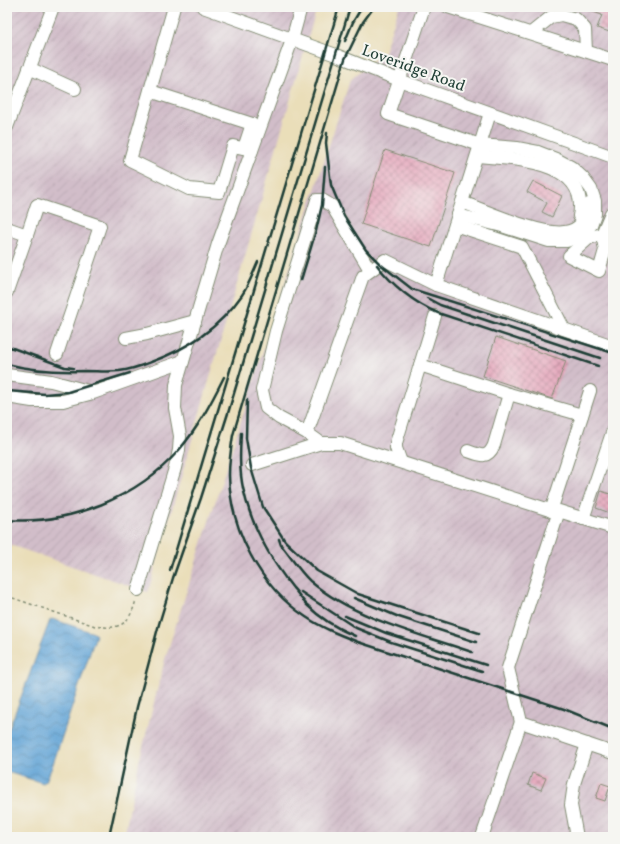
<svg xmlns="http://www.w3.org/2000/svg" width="620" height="844" font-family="Vollkorn,serif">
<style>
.industrial{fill:url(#industrial-furrows)}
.water{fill:url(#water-waves);stroke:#407084}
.building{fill:url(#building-cross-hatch)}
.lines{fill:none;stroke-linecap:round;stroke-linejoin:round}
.minor-casing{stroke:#848e76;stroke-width:14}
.path{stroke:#848e76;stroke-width:1.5;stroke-dasharray:3 3;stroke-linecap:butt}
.minor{stroke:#fff;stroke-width:12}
.rail{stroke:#1f3d34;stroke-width:2.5}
.labels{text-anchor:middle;stroke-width:4;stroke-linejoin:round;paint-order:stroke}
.street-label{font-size:16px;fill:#1f3d34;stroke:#f6f6f2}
</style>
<defs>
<pattern id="industrial-furrows" width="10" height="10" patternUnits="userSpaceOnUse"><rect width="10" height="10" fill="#d1bdc9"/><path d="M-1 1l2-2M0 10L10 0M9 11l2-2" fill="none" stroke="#b3a3ad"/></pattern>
<pattern id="water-waves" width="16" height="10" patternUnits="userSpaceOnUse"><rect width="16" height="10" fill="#61a3d5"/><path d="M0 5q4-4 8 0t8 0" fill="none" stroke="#4f86ae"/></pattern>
<pattern id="building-cross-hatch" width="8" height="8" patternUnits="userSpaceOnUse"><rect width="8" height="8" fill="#e5a7bc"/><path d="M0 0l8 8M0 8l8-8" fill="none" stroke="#b9899a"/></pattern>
</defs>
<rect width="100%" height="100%" fill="#f6f6f2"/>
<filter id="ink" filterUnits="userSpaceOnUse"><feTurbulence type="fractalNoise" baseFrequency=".025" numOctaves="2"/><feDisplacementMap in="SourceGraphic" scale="8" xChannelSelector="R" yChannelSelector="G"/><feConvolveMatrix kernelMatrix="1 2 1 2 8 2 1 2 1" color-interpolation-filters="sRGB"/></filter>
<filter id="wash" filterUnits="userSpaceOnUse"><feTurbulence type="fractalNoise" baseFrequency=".012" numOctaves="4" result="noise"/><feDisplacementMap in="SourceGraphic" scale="16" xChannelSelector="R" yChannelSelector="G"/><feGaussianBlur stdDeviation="0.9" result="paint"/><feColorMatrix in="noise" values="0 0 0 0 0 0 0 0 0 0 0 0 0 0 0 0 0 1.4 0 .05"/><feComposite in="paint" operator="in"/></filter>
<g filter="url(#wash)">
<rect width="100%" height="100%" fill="#eadeb9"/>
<g class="industrial">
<path d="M7,7H317L148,592L7,544Z"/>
<path d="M399,7H613V837H124L139,762L165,659L350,80L384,52Z"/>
</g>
<path class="water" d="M52,619L94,633L96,635L52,767L46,781L43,783L7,772V734L50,620Z"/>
<g id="blocks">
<g class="building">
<path d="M581,7H613V33L597,28L602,15L581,8Z"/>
<path d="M385,150L455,173L431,247L361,224Z"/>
<path d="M533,181L562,196L552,217L542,212L547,203L527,192Z"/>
<path d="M496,337L566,361L552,399L483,376Z"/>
<path d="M601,491L613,495V514L596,508Z"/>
<path d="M532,773L546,778L541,790L528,785Z"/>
<path d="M601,783L610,786L605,801L596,798Z"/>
</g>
</g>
</g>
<g filter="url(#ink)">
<use href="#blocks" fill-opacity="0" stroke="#848e76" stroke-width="1"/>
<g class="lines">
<g class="minor-casing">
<g id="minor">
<path d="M174,7L130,160L189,189L219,192L233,146L252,150"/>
<path d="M203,7L336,55L399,80L613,157"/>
<path d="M424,7L388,114L480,145L517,148L538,152L556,159L571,167L583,178L591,189L595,201V214L591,225L582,235L567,241H549L502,226L458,215"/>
<path d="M448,7L613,60"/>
<path d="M531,33L551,17L561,15L576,19L585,29L586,51"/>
<path d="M29,68L75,89"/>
<path d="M150,91L252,124L244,148"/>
<path d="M7,127L53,7"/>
<path d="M477,156C513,159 590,160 579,216"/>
<path d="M462,202C486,211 542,236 565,232C580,230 587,218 589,204"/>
<path d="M455,225L522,247L564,329"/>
<path d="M7,228L27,235L7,292"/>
<path d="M602,234L589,238L569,256L599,271L605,250L602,234L611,213"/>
<path d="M27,235L37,205L100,226L57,354"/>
<path d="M436,285L490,113"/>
<path d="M435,316L420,365L509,394"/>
<path d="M126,338L147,334L195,321"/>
<path d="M7,375L51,381L92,392"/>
<path d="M7,397L32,401H63L93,393L183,361"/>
<path d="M307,433L279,418L266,408L262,390L276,331L317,200H322L332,206L370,270"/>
<path d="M321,443L307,433L363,276L385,260L436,285L613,346"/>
<path d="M468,451C481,456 488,459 494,445L509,394L582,415"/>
<path d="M401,462L396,448V443L420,365"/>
<path d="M252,465L321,443H340L559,513"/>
<path d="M551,511L590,391"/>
<path d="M583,519L613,430"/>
<path d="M138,590L175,468L179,450L180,436L175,408L176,385L218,244L292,40L301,7"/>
<path d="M521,722L508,668L559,511L613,528"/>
<path d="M482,837L521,722L613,753"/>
<path d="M577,837L571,805L574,784L587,744"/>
</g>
</g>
<g class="path">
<path d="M7,596L95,626C120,630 129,625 136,600"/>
<path d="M7,830L15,837"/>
</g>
<use href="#minor" class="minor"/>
<g class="rail">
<path d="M374,7L363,22L345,59L233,435C231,448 229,461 229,475C230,529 260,587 306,617C322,628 340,635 358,642L564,709L613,729"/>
<path d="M345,41L353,22L362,7"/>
<path d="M327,133L326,143L331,185L344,216L366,250L380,264L412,289L613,353"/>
<path d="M377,265C392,285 414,303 438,313L598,366"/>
<path d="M301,280L316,231L322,205L325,167"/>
<path d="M427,298L440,305L600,358"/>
<path d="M7,346L65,367L73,368"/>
<path d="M7,364C33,371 58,372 85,371C96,371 108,372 119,371C129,370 141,366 151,362C189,348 219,328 242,295C249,285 253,273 258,262"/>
<path d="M7,391L45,394L68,392L130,373"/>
<path d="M247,400L246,438L251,468L263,507L285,541L317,571L358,594L479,633"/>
<path d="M241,433C240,451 239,469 243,488C251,525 270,559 293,588C298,593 302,600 307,605C320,618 338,629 355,636"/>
<path d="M7,520C70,525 138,497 179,450C198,428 211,403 224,377"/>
<path d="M279,539L281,545C290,556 300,572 310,581C353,618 419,634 472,652"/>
<path d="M170,570L339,7"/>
<path d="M301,592L356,628L391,642L482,671"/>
<path d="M354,598L399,617L476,642"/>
<path d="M345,616L386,633L486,665"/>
<path d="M109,837L137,707L159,624L173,578L201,498L229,410L350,7"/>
</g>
</g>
</g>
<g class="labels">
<g class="street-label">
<text transform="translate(414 67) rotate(20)" y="6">Loveridge Road</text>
</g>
</g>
<rect width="620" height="844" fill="none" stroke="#f6f6f2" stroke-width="24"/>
</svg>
